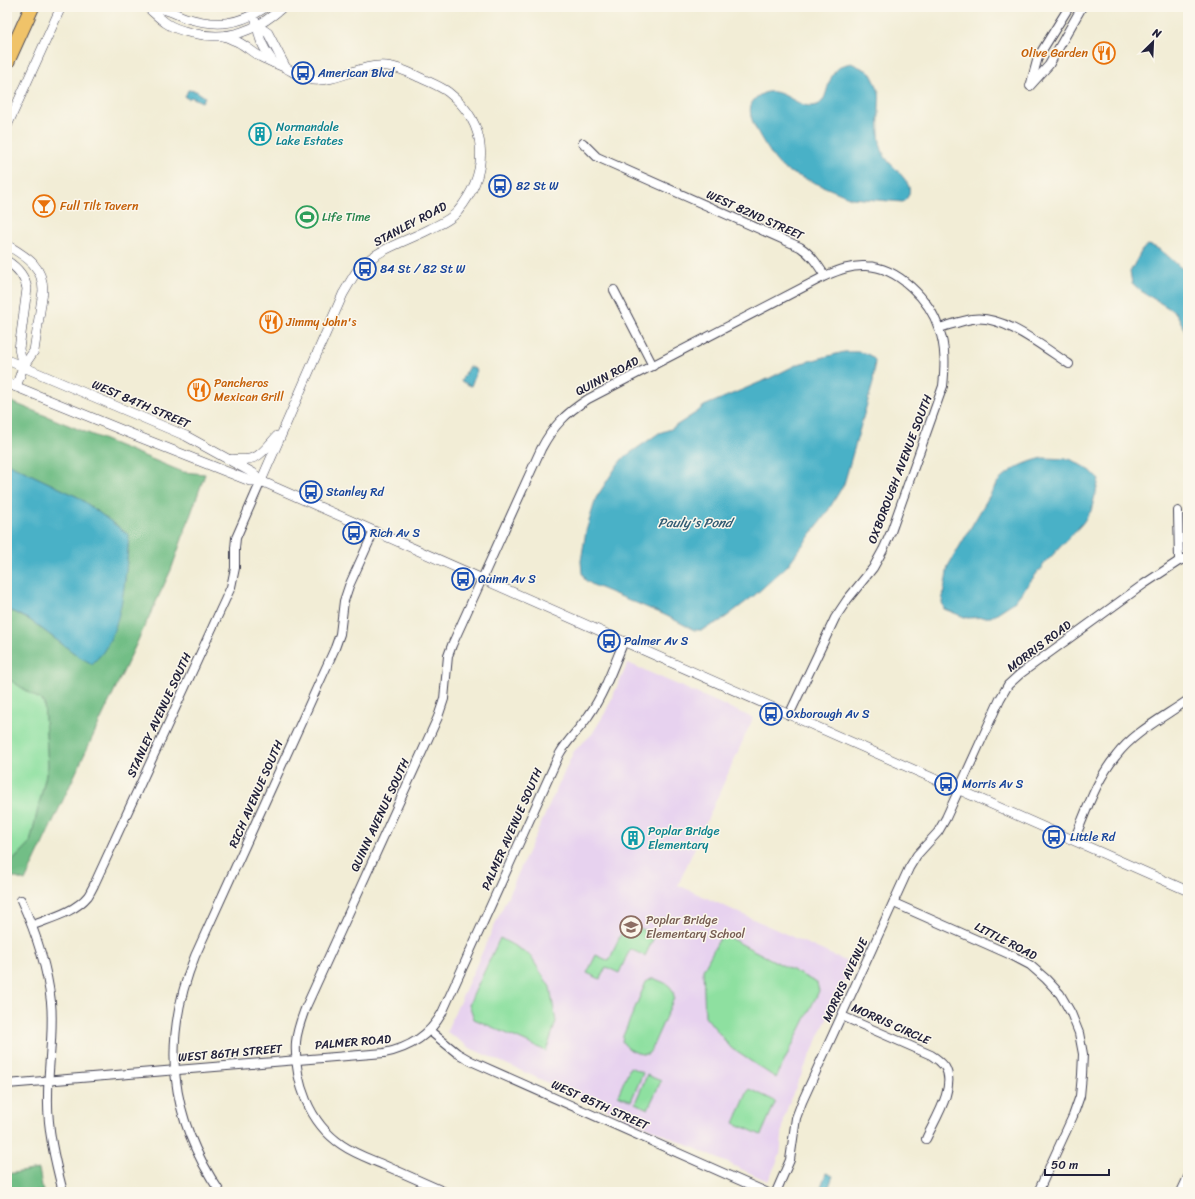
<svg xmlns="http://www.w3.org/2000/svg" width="1195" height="1199" font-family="Sriracha,sans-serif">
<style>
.built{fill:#e7d2ef}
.green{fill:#8ee0a0;stroke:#58816e}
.forest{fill:#72be86;stroke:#4a7060}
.water{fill:#48b1c7;stroke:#356a81}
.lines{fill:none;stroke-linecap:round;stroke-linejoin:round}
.minor-casing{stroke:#414052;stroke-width:10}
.tertiary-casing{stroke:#414052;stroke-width:10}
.motorway-casing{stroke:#414052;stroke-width:16}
.minor{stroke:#fff;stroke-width:8}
.tertiary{stroke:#fff;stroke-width:9}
.motorway{stroke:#f0c369;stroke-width:14}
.labels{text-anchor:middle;stroke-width:3;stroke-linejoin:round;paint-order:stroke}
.food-label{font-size:12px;fill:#c56008;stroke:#fbf7ec;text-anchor:start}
.transit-label{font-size:12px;fill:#164399;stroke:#fbf7ec;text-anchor:start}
.culture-label{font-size:12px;fill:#0d838f;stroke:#fbf7ec;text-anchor:start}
.street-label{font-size:12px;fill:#22223b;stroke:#fbf7ec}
.leisure-label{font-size:12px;fill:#27864d;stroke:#fbf7ec;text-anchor:start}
.education-label{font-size:12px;fill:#785e54;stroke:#fbf7ec;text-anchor:start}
.water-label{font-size:13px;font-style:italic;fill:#315b73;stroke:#fbf7ec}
</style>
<rect width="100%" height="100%" fill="#fbf7ec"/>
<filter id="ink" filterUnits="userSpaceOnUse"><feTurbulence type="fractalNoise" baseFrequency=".025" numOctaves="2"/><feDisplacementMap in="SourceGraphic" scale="8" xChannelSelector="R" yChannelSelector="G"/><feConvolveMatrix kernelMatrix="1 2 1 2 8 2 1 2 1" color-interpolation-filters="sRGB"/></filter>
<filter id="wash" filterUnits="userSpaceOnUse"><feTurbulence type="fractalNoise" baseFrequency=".012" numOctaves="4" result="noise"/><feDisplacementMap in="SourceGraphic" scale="16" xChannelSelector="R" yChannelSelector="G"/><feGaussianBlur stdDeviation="0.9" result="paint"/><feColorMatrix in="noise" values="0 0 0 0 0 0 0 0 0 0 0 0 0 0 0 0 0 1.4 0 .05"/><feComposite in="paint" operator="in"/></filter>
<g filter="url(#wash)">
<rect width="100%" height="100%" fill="#f2edd6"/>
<path class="built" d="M628,663L753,718L678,885L852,964L790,1100L784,1118L780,1155L768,1181L470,1048L447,1032L450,1023L574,751L592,734L605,713Z"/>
<g class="green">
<path d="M7,678L44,702L48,766L30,843L7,867Z"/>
<path d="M626,922L655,935L645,956L630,949L619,973L606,967L600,979L587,973L596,955L609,961Z"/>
<path d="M722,934L817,983L819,991L776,1078L731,1048L705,1016L703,970Z"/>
<path d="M500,938L529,954L550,987L556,1022L546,1051L474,1019L469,1004Z"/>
<path d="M653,978C664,983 674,984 674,998L651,1050L648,1054C638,1055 627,1050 622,1041L623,1036L646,982Z"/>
<path d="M630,1067L643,1073L631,1101L618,1095Z"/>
<path d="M647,1075L661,1081L648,1109L635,1103Z"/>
<path d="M750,1089L775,1101V1103L761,1135L734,1123L748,1091Z"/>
</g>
<g class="forest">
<path d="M7,400L183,472L205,474L171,570L25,881L7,875V867L30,843L48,766L44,702L7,678V609L30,620L78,656L103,652L115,626L125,582L129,535L78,497L7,463Z"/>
<path d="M39,1169L43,1192H7V1174Z"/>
</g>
<g class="water">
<path d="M851,63L870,72C873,78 877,85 879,92C880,96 879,102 879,107C879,123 877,140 884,155C891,169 923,186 903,202L851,198L787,171C776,164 771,153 764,143C756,129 740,106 760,95C781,82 798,112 817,105C832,100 822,68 851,63Z"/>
<path d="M188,90L196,91L205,97L202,102L191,97L189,99L185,97Z"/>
<path d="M1148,245C1163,247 1175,265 1188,273V337L1179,318L1175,312L1141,291L1132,283L1130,272L1142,250Z"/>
<path d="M844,352C855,352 867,350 875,360L873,383L844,484L826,514L787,566L755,595L722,620L702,630H694L665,615L593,585L585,580L582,573L581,561L586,531L596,498L618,464L623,458L659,433L671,429L697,412L704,406L770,378L798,364Z"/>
<path d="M469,366L477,370L471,386L461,381Z"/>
<path d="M1043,458L1070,459L1091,471L1099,480L1091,511L1082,524L1045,563L1014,602L991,617L967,618L944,609L942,602L948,566L997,483C1008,470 1026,462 1043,458Z"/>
<path d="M7,463L78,497L129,535C126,572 124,621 103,652C100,656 96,660 92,664L78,656L30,620L7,609Z"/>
<path d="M826,1173L833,1176L828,1189L821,1187Z"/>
</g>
</g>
<g filter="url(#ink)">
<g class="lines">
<g class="minor-casing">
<g id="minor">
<path d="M1031,83L1038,57L1069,7"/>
<path d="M1030,86L1049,65L1082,7"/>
<path d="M583,143L597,157L800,247C811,254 818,265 825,276"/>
<path d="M614,290L653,366"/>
<path d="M939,328C950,325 961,321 972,319C1003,314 1043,347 1069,364"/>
<path d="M1178,511L1179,561L1188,558"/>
<path d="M1074,840C1086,812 1096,780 1116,756C1134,732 1164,717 1188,700"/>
<path d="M21,900C36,933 47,965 51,1002C54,1033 48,1064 48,1096C47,1128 55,1161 63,1192"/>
<path d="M894,903L1011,955L1030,965L1046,979L1060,994L1071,1013L1079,1033L1083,1054L1082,1075L1080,1096L1073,1116L1038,1192"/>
<path d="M33,925C51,918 75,912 88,896C90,893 92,889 94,885L231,587L235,568V548L236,538L261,481"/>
<path d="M842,1016L931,1055C936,1058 941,1062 945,1067C957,1087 934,1121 926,1139"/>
<path d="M430,1031L457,1053L471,1061L766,1192"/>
<path d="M7,1084L384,1053C410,1048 429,1036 442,1013L559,755C567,740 580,729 589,715C604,694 614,665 624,641"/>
<path d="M220,1192C169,1116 161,1041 195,956L335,648L340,634L344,601L349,586L374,531"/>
<path d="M445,1192C425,1183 404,1174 384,1165C370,1159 355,1154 342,1145C309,1123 294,1081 296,1042C297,1030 301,1020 305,1009L438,717L444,699L448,656L452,645L541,449C553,426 566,413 588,399L825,276C839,270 852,265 866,266C898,267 930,300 939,329C946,347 945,367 943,386L891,532L883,550L873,568L847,600L835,618L789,715"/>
<path d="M776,1192L790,1160L796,1118L802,1102L909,868L917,855L938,832L946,818L1000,699L1008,685L1020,674L1144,584L1179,561"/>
<path d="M1181,1192L1188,1177"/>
</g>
</g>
<g class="tertiary-casing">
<g id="tertiary">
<path d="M147,7C153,12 159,18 166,23C173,28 183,31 192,33C228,42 256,31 283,7"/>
<path d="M154,7C159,8 164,9 169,11C175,13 180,16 186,18C217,27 239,25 266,7"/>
<path d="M256,22C258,27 258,32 260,38C262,46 269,56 274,63"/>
<path d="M258,26L268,33L286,68"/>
<path d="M224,36C229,38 234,40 238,42C246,46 253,53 261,57C269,61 277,64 286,68C295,73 302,79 313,80C339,82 361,63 387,66C399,67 410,73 421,78C429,82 440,86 448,92C489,124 490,172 458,211C452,219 440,224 430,229C407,241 378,249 359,268C353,276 348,286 343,294L261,481"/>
<path d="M7,126L61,7"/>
<path d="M7,245C27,257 43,266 43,291L34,351L23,367L16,387"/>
<path d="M7,261C18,268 25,276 27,289L19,349L23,367"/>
<path d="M7,360L186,436L253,473L261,481L1188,891"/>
<path d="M7,383L139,437L250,481H261"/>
<path d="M232,459C258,462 261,454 277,436"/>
</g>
</g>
<g class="motorway-casing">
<path id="motorway" d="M7,62L32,7"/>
</g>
<use href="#minor" class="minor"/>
<use href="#tertiary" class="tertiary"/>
<use href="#motorway" class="motorway"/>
</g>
</g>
<defs>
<g id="restaurant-ring" transform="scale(1.15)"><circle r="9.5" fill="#fbf7ec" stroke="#e8710a" stroke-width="1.5"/><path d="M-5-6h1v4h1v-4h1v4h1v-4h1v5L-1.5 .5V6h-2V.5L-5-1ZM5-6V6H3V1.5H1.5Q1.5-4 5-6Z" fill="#e8710a"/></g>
<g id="bus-ring" transform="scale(1.15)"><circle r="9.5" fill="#fbf7ec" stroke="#1a4fb4" stroke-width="1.5"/><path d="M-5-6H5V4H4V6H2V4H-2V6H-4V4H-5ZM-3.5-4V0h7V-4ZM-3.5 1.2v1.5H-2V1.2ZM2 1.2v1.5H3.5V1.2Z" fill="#1a4fb4"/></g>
<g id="building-ring" transform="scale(1.15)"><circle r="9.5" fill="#fbf7ec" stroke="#0f9aa8" stroke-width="1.5"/><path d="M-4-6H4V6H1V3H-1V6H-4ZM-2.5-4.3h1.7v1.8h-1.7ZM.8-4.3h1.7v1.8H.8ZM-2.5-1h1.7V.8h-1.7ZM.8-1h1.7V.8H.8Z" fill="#0f9aa8"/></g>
<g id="bar-ring" transform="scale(1.15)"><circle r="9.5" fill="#fbf7ec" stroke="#e8710a" stroke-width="1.5"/><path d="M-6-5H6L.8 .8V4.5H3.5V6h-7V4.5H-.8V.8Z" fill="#e8710a"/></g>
<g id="stadium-ring" transform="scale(1.15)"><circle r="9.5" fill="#fbf7ec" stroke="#2e9e5b" stroke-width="1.5"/><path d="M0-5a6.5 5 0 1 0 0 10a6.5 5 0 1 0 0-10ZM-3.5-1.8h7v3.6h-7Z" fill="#2e9e5b"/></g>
<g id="school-ring" transform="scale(1.15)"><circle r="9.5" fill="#fbf7ec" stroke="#8d6e63" stroke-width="1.5"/><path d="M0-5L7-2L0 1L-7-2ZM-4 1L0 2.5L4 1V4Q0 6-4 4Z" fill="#8d6e63"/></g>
</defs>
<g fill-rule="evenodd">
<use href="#restaurant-ring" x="1104" y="53"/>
<use href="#bus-ring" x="303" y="73"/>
<use href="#building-ring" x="260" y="134"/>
<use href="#bus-ring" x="500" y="186"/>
<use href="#bar-ring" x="44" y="206"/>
<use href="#stadium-ring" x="307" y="217"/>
<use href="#bus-ring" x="365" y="269"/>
<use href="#restaurant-ring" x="271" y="322"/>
<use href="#restaurant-ring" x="199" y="390"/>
<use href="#bus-ring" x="311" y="492"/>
<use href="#bus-ring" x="354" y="533"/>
<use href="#bus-ring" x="463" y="579"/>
<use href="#bus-ring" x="609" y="641"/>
<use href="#bus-ring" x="771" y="714"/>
<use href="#bus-ring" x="946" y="784"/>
<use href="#bus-ring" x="1054" y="837"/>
<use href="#building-ring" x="633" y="838"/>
<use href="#school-ring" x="631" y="927"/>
</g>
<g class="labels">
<g class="food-label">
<text x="1088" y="57" text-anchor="end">Olive Garden</text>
<text x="60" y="210">Full Tilt Tavern</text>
<text x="286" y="326">Jimmy John's</text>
<text x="214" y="387">Pancheros<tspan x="214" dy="14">Mexican Grill</tspan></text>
</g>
<g class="transit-label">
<text x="318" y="77">American Blvd</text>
<text x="516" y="190">82 St W</text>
<text x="380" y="273">84 St / 82 St W</text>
<text x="326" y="496">Stanley Rd</text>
<text x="370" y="537">Rich Av S</text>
<text x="478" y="583">Quinn Av S</text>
<text x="624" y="645">Palmer Av S</text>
<text x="786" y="718">Oxborough Av S</text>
<text x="962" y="788">Morris Av S</text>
<text x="1070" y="841">Little Rd</text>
</g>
<g class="culture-label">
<text x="276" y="131">Normandale<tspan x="276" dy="14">Lake Estates</tspan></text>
<text x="648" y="835">Poplar Bridge<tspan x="648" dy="14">Elementary</tspan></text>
</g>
<g class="street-label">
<text transform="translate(755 215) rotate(24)" y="4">WEST 82ND STREET</text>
<text transform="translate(410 224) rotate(-28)" y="4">STANLEY ROAD</text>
<text transform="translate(607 376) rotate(-28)" y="4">QUINN ROAD</text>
<text transform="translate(141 404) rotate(23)" y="4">WEST 84TH STREET</text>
<text transform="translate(900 469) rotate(-69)" y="4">OXBOROUGH AVENUE SOUTH</text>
<text transform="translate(1039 646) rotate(-37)" y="4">MORRIS ROAD</text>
<text transform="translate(159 715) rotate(-65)" y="4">STANLEY AVENUE SOUTH</text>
<text transform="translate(256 794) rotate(-66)" y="4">RICH AVENUE SOUTH</text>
<text transform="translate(380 815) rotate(-65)" y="4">QUINN AVENUE SOUTH</text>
<text transform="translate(512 829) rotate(-66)" y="4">PALMER AVENUE SOUTH</text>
<text transform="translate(1006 941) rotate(27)" y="4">LITTLE ROAD</text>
<text transform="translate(845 980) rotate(-65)" y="4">MORRIS AVENUE</text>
<text transform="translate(891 1024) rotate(24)" y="4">MORRIS CIRCLE</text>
<text transform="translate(353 1042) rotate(-5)" y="4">PALMER ROAD</text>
<text transform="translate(230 1053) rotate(-5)" y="4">WEST 86TH STREET</text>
<text transform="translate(600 1105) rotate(24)" y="4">WEST 85TH STREET</text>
</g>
<g class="leisure-label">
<text x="322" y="221">Life Time</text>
</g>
<g class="education-label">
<text x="646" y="924">Poplar Bridge<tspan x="646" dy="14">Elementary School</tspan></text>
</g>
<g class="water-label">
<text x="695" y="527">Pauly's Pond</text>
</g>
</g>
<rect width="1195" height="1199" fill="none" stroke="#fbf7ec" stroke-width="24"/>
<g transform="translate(1153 42) rotate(24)" stroke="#fbf7ec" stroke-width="3" paint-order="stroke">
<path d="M0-3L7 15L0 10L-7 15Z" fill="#22223b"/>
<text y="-6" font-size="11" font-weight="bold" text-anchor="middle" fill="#22223b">N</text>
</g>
<path d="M1045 1169v6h64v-6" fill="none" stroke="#22223b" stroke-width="2"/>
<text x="1051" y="1169" font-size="12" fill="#22223b" stroke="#fbf7ec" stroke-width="3" paint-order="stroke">50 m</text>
</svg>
